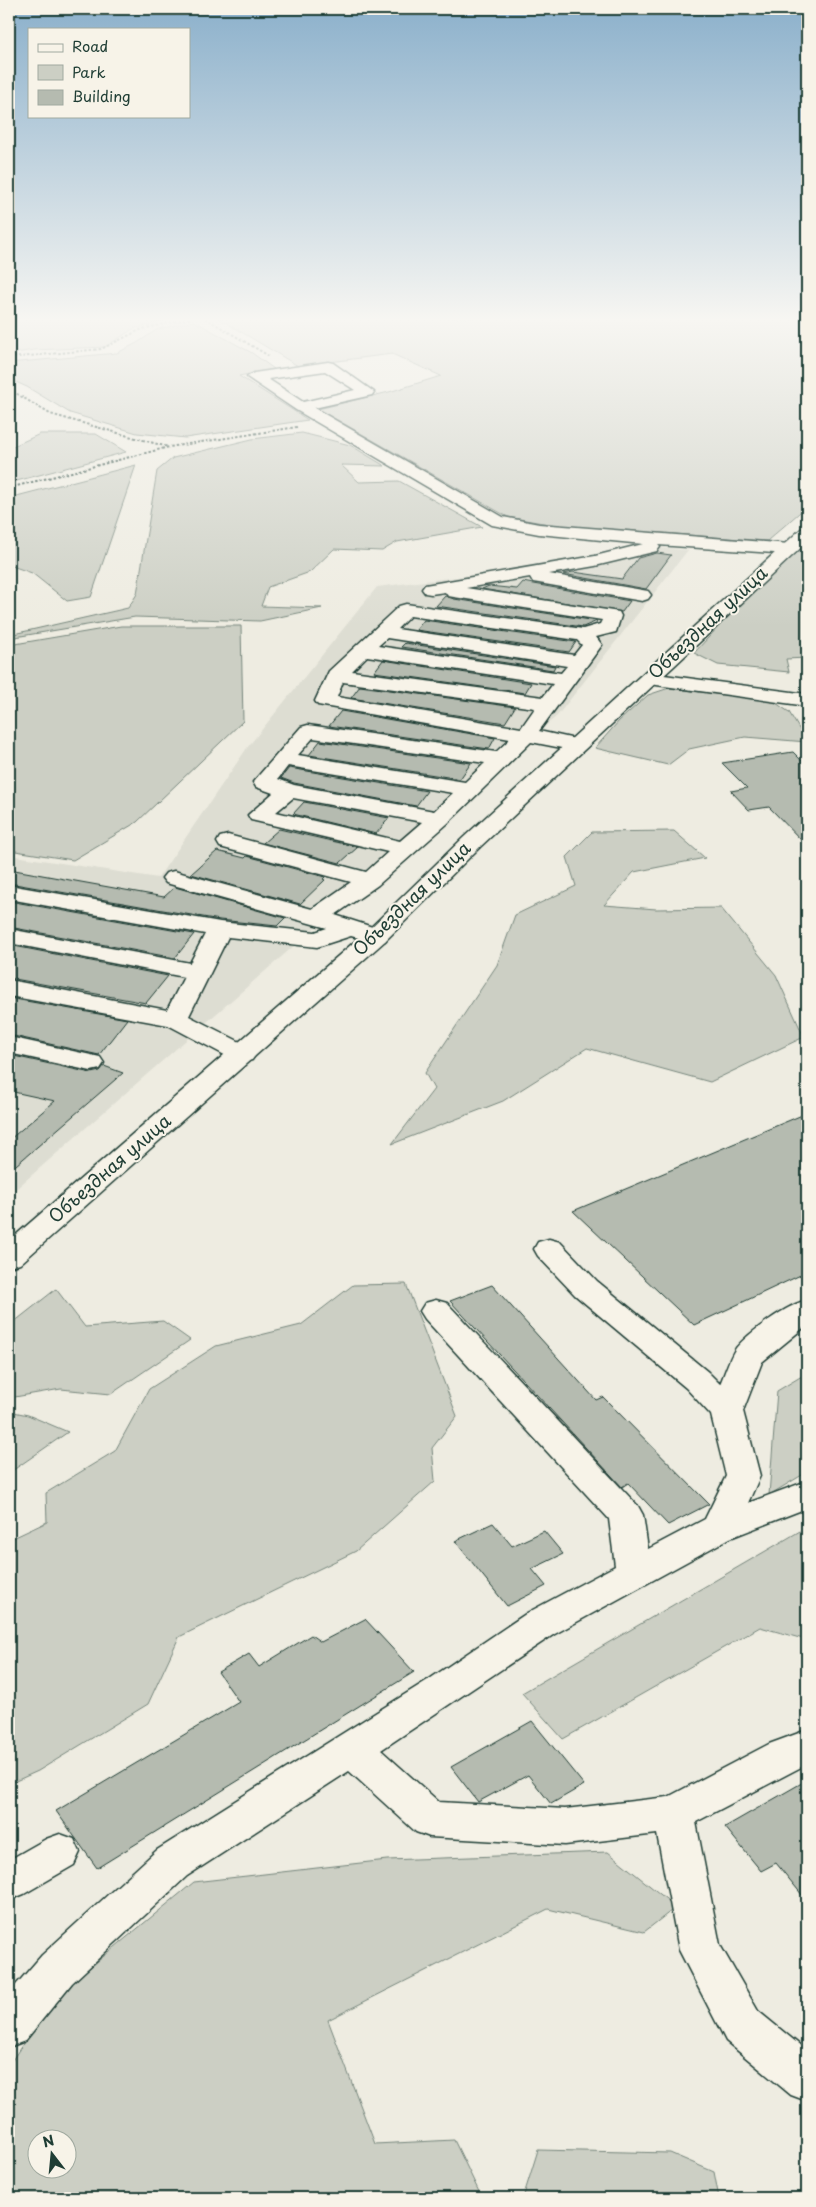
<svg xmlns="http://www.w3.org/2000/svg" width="816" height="2207" font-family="'Playpen Sans',sans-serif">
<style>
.built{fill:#ddddd2}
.green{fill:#cccfc4;stroke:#76867c;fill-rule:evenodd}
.building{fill:#b5bbb0;stroke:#1f3d34}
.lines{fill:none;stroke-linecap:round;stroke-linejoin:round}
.minor-casing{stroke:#1f3d34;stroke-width:3}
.major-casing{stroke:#1f3d34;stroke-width:3}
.path{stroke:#1f3d34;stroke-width:2;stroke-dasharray:2.5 2;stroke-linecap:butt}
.minor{fill:#f7f3e8;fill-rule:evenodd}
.major{fill:#f7f3e8;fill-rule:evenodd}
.labels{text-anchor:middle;stroke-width:4;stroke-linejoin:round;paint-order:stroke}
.street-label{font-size:18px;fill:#1f3d34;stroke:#f7f3e8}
</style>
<rect width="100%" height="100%" fill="#eeece1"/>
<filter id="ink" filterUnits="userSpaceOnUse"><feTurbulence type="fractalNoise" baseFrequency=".02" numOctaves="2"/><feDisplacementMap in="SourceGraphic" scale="10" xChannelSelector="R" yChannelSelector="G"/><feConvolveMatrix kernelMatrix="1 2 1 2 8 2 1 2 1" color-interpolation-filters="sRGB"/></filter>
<g filter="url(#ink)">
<path class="built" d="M635,546L688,550L557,716L470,789L439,819L9,1195V855L158,878L247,748L377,587L552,565Z"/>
<g class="green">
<path d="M9,318H174L133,329L105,347L34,350L9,354Z"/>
<path d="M218,318H801L807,322V506L767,541L555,525L508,517L318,409L389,392L441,376L392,354L298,366Z"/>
<path d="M194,321L252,353L274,369L239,376L308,420L185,438L137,433L70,413L27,387L9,379V363L117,353L137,343L158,329Z"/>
<path d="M302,433L350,445L385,466L341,465L359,482L399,481L482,527L397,542L382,551L334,549L310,572L268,587L261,606L322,608L260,621L135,617L9,638V635L128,608L137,594L157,471L173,458L252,439Z"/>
<path d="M40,434H96L126,452L9,483V448Z"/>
<path d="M136,465L91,597L67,601L32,573L9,565V498Z"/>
<path d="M807,541V658L786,659L789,672L718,665L694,653L747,596Z"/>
<path d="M121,626H241L243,721L137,822L73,860L9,850V645Z"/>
<path d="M669,688L773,701L789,712L807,742L745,737L689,749L668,765L595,748L619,721L648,695Z"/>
<path d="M674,831L705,858L634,872L604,905L656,909L721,908L776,975L804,1037L710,1082L587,1048L503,1101L392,1144L434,1089L425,1073L497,965L515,915L576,886L567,857L592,832Z"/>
<path d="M406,1284L457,1416L432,1448L435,1481L356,1551L179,1637L148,1704L38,1771L9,1784V1540L47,1522L46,1493L115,1451L149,1389L216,1346L301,1325L353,1285Z"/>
<path d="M56,1289L85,1327L163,1321L190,1340L111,1394L61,1389L9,1398V1326Z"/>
<path d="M807,1373V1472L769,1495L777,1391Z"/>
<path d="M9,1411L28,1415L68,1432L9,1473Z"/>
<path d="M807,1527V1640L760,1627L563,1739L522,1693Z"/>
<path d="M608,1852L676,1907L644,1932L548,1909L328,2020L375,2144L454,2140L482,2198H9V2065L53,1998L194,1882L387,1860ZM38,2140H68V2170H38Z"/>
<path d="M538,2150L670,2153L714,2172L719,2198H523Z"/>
</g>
<g class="building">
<path d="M657,553L671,555L646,589L563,574L573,572L622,579L638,558Z"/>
<path d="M523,582L533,584L630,601L622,612L482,589L489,586L517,589Z"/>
<path d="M445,596L454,599L597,621L583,627L436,606Z"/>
<path d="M424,620L576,642L569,652L416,630Z"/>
<path d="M405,643L555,666L553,670L401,647Z"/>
<path d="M383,660L531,683L525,693L374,672Z"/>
<path d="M360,686L515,707L505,723L351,698Z"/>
<path d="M341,711L495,738L489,749L329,726Z"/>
<path d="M320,741L471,763L460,779L309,755Z"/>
<path d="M793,752L807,766V846L769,807L749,810L731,791L747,788L722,763Z"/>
<path d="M289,768L427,791L416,806L294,783L281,778Z"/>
<path d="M304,802L389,818L376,834L293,814Z"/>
<path d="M279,829L358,847L340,863L263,843Z"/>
<path d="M217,851L245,858L247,856L325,877L323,879L325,880L300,904L191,874Z"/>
<path d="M9,869L164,897L175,887L285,918L277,926L220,920L9,883Z"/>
<path d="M9,901L194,934L175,958L9,927Z"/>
<path d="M9,945L168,976L146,1003L9,978Z"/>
<path d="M9,998L127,1019L99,1055L9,1035Z"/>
<path d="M9,1055L91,1073L100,1071L104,1066L123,1073L9,1171V1140L55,1101L9,1091Z"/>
<path d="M807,1113V1272L694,1325L573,1211Z"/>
<path d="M492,1285L596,1400L603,1397L709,1504L668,1525L628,1483L622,1487L450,1301Z"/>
<path d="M493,1523L512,1546L544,1531L563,1554L532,1569L546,1586L507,1606L455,1541Z"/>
<path d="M365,1619L414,1672L97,1868L56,1811L239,1702L218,1672L249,1654L259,1667L311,1635L321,1642Z"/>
<path d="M532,1721L584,1785L551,1804L528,1775L478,1802L451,1767Z"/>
<path d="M807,1780V1901L776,1863L761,1871L725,1827Z"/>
</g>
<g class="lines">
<g class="minor-casing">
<g id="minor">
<path d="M328,362L333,363L374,392L372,395L314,408L503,517L539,524L789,544L795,545L798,549L795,553L789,554L658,545L660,547L657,551L595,566L549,574L648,591L651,595L648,599L642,601L539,583L533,582L530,577L466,588L619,612L621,616L616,632L596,637L602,645L539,731L584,741L588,745L584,749L577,751L531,742L447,824L378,885L335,915L385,931L388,936L385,941L376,943L351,936L317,947L228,937L189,1016L252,1048L256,1054L252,1060L243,1062L234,1060L168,1025L9,996V980L167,1010L184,977L9,943V929L190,963L205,934L9,899V885L220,922L315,932L327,928L166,883L162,878L166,873L174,871L312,909L351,882L220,847L217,842L220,837L228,835L366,872L388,852L251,820L248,815L273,793L256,787L253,782L301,727L308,725L496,752L510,739L318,705L315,701L329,671L399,606L406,604L583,629L600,624L602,620L454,597L448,596L445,592L431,594L425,593L422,589L425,585L431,584L595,556L643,544L539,534L492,525L296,410L247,377L254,373ZM325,371L355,390L303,402L268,379ZM410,616L577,640L582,645L574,655L397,629ZM387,638L567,666L561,673L378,646ZM367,656L553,684L543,697L352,671ZM343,682L535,708L521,728L337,697ZM313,738L485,763L465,782L298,755ZM288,766L453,793L434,811L294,785L278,779ZM293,798L422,822L400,841L276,812Z"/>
<path d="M649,673L807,694V706L642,683L639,679L642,675Z"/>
<path d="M9,1037L100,1057L104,1063L100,1069L91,1071L9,1053Z"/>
<path d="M549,1239L560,1242L597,1281L708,1372L720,1384C725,1373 729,1358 736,1348C749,1332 787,1305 807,1300V1325L762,1362L743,1411L760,1476L748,1503L807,1481V1508L730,1538L553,1635L381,1750L439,1802L565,1809L668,1797L769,1744L807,1730V1764L696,1822L720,1945L758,2011L807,2051V2101L791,2095L726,2041L679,1950L657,1834L565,1845L430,1837L416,1832L349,1771L187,1876L72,1983L25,2041L9,2047V1993L42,1955L157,1850L431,1678L527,1613L615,1566L609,1519L425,1319L420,1311L425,1303L436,1300L447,1303L638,1506L643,1515L648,1549L705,1519L726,1476L711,1415L686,1388L575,1295L538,1256L534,1249L538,1242Z"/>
<path d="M60,1834L74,1839L80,1852L74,1865L24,1894L9,1900V1860L46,1839Z"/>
</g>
</g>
<g class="major-casing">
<path id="major" d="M807,528V542L480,847L385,941L20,1264L9,1267V1241L367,931L464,837L801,529Z"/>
</g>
<g class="path">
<path d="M205,318L269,356"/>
<path d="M9,358L101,349L142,329L192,318"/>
<path d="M9,389L50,414L168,447"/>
<path d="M9,488L169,447L297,427"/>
</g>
<use href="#minor" class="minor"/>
<use href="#major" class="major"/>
</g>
</g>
<linearGradient id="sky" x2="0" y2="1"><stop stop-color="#8bb0cb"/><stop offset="0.51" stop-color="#f7f6f2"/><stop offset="1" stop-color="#f7f6f2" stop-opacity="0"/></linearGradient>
<rect width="816" height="627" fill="url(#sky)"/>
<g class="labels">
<g class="street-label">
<text transform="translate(708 623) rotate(-43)" y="6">Объездная улица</text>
<text transform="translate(412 899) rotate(-44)" y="6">Объездная улица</text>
<text transform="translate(110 1169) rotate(-41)" y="6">Объездная улица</text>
</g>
</g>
<rect width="816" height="2207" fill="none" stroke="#f7f3e8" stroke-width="30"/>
<rect x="15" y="15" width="786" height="2177" fill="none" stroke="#1f3d34" stroke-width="2" filter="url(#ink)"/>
<rect x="28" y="28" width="162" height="90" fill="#f7f3e8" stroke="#a1aaa0"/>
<rect x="38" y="44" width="25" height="8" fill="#f7f3e8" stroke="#a1aaa0"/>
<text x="72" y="52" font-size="15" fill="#1f3d34">Road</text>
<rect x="38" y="65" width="25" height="15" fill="#cccfc4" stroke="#a1aaa0"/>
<text x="72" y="78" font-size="15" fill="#1f3d34">Park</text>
<rect x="38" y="90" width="25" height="15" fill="#b5bbb0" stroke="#a1aaa0"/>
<text x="72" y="102" font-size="15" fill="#1f3d34">Building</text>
<g transform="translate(52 2154) rotate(344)"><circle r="24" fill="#f7f3e8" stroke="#a1aaa0"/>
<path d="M0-4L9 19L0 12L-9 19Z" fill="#1f3d34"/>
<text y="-8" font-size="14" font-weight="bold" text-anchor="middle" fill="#1f3d34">N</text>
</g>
</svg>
